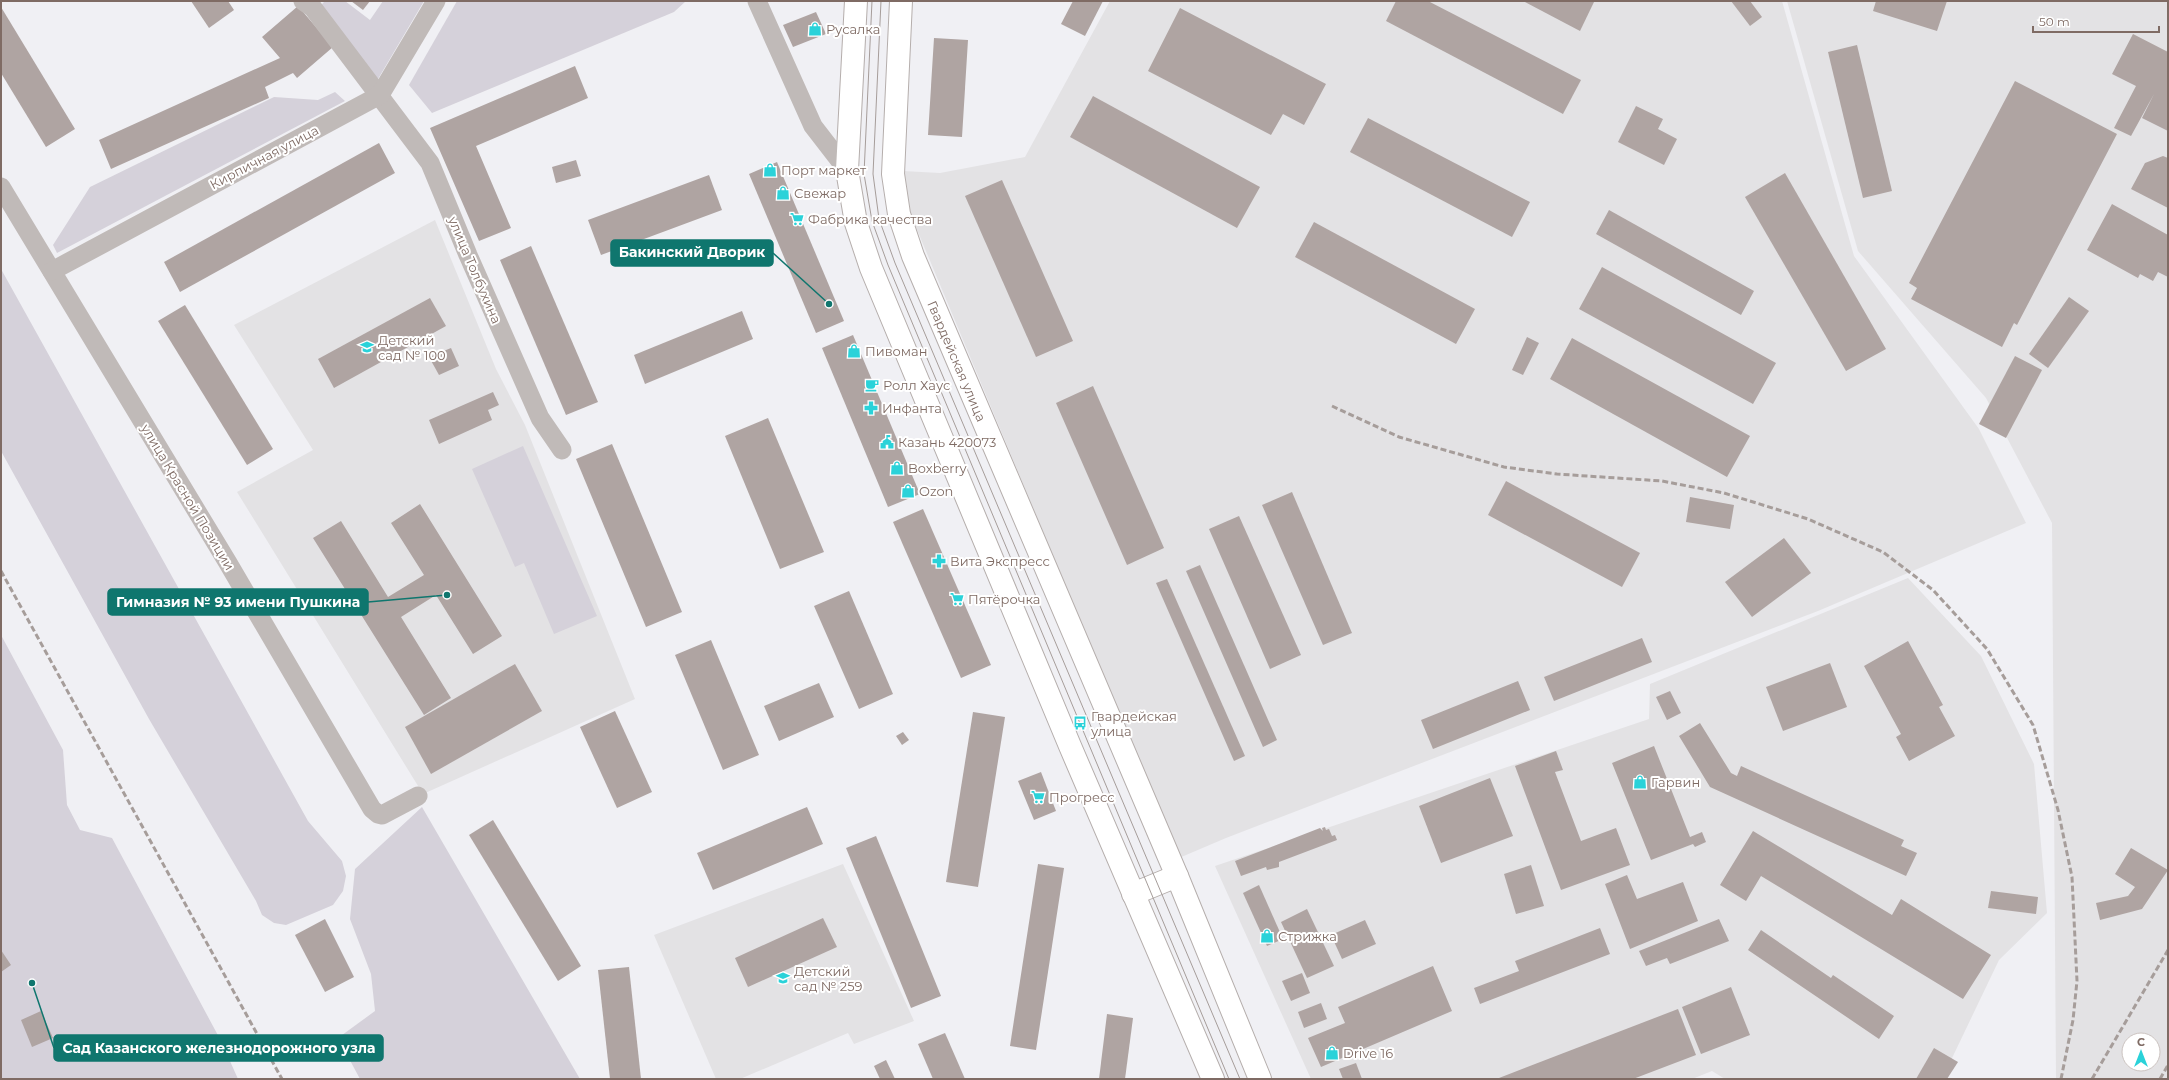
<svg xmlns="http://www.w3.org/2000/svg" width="2169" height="1080" font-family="Montserrat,sans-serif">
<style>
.built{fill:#e3e2e4;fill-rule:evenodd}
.green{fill:#d5d1da}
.building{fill:#afa4a2}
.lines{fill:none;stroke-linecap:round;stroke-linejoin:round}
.major-casing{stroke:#b5aeac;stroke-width:24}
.minor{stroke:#c0bab8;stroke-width:19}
.major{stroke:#fff;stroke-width:22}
.tram{stroke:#a69d9a;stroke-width:1}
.rail{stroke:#a69d9a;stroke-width:3;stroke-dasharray:6 3;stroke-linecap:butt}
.labels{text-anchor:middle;stroke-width:4;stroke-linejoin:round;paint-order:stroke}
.poi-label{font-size:13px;fill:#7f6b64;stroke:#fff;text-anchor:start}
.street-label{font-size:13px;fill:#7f6b64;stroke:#fff}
.leader{fill:none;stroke:#0f766e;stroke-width:1.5}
.callout-dot{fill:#0f766e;stroke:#fff;stroke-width:1.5}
.callout{fill:#0f766e;stroke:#0f766e;stroke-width:1.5}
.callout-label{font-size:14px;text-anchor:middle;font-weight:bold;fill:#fff}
</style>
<rect width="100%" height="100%" fill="#f0f0f4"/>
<g class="built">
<path d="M1110,1H1782L1854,256L1979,429L2026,523L1818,611L1226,838L1179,858L908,208L903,171L940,173L1025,157Z"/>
<path d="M1787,1H2168V1079H2056L2052,523L1986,398L1858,251ZM2129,1040H2153V1064H2129Z"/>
<path d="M435,220L496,369L525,425L635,699L423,794L237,492L313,450L234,325Z"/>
<path d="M1908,578L1981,656L2034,764L2047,913L1999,960L1942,1079H1725L1712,1071L1692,1079H1311L1215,866L1649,719L1650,684Z"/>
<path d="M843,864L914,1021L854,1044L848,1033L740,1079H716L654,935Z"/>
</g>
<g class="green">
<path d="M325,1H345L370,20L383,1H424L375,84L318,8Z"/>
<path d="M457,1H686L674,12L432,113L409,85Z"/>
<path d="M335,92L345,101L57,253L53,245L90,187L274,97L318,100Z"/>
<path d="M1,269L308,821L342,861L346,876L343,891L333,905L286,925L274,923L262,915L256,901L149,719L1,451Z"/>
<path d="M523,446L597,616L554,634L524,563L515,567L472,469Z"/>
<path d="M1,635L63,750L67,805L80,830L112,838L221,1041L238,1079H1Z"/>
<path d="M422,807L580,1079H360L338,1038L375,1011L371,974L350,919L355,869Z"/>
</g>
<g class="building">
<path d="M191,1H228L234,10L209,28Z"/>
<path d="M351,1H370L363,10Z"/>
<path d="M1073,1H1103L1085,36L1061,24Z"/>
<path d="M1396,1H1428L1581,80L1563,114L1386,21Z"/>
<path d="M1523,1H1593L1594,2L1580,31Z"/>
<path d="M1731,1H1750L1762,17L1750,26Z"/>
<path d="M1876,1H1947L1937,31L1873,11Z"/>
<path d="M298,6L333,47L297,78L293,73L265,87L269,98L111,169L99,140L280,58L262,37Z"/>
<path d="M1,7L75,129L46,147L1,73Z"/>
<path d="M1180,8L1326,84L1304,125L1283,114L1271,135L1148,71Z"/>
<path d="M816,12L826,34L793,47L783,25Z"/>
<path d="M2133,34L2168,52V131L2142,118L2154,94L2131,136L2114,128L2136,86L2112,74Z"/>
<path d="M934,38L968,40L962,137L928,135Z"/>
<path d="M1857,45L1892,191L1863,198L1828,52Z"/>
<path d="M575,66L588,98L476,146L511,228L479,241L430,128Z"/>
<path d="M2015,81L2117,134L2017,325L2014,323L2002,347L1911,299L1917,288L1909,283Z"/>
<path d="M1093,96L1260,187L1237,228L1070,137Z"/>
<path d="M1636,106L1663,119L1658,129L1677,139L1664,165L1618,142Z"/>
<path d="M1368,118L1530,202L1512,237L1350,152Z"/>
<path d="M379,143L395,173L180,292L164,262Z"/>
<path d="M2163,156L2168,158V208L2131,189L2145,163Z"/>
<path d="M576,160L581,176L556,183L552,167Z"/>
<path d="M777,162L844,321L816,333L749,174Z"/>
<path d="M1785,173L1886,349L1846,371L1745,197Z"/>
<path d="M709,175L722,210L601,255L588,220Z"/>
<path d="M1002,180L1073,341L1036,357L965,196Z"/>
<path d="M2112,204L2168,235V277L2158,272L2153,281L2140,274L2138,278L2087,250Z"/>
<path d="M1609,210L1754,291L1741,315L1596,234Z"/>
<path d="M1314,222L1475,309L1456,344L1295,257Z"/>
<path d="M531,246L598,402L566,415L500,260Z"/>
<path d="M1602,267L1776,363L1753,404L1579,309Z"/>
<path d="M2069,297L2089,311L2048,368L2029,354Z"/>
<path d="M430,298L446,326L334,388L318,359Z"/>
<path d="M185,305L273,449L247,465L158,321Z"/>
<path d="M742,311L753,339L645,384L634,355Z"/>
<path d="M853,335L920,494L888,507L822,348Z"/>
<path d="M1527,337L1539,343L1523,375L1512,370Z"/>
<path d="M1572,338L1750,436L1727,477L1550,379Z"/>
<path d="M451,348L459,366L439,375L429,357Z"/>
<path d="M2015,356L2042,370L2006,438L1979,424Z"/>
<path d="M1093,386L1164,548L1127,565L1056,403Z"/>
<path d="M493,392L499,405L488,410L492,420L439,444L429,420Z"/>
<path d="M768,418L824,552L780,569L725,436Z"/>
<path d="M612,444L682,612L646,627L576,459Z"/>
<path d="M1506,481L1640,553L1622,587L1488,515Z"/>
<path d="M1292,492L1352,633L1323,645L1262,505Z"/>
<path d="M1690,497L1734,505L1730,529L1686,522Z"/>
<path d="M420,504L502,636L473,654L436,595L401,617L451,698L424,715L313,538L341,521L388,597L424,575L391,523Z"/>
<path d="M923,509L991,665L961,678L893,522Z"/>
<path d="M1239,516L1301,655L1270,669L1209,529Z"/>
<path d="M1784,538L1811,573L1752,617L1725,582Z"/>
<path d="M1200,565L1277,740L1263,747L1186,571Z"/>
<path d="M1167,579L1245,756L1234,761L1156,583Z"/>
<path d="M849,591L893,694L859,709L814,606Z"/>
<path d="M1642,638L1652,662L1554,701L1544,677Z"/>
<path d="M711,640L759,755L723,770L675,655Z"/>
<path d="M1908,641L1943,705L1939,707L1955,736L1909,761L1896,737L1901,734L1864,666Z"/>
<path d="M1830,663L1847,707L1783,731L1766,687Z"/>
<path d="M515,664L542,711L431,774L405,727Z"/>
<path d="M1518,681L1530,710L1433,749L1421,720Z"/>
<path d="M819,683L834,717L779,741L764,706Z"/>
<path d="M1670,691L1681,713L1667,720L1656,697Z"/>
<path d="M615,711L652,792L617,808L580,727Z"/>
<path d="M973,712L1005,717L978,887L946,882Z"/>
<path d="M1700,723L1731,773L1737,776L1741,766L1904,840L1901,846L1917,853L1906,876L1710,787L1679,736Z"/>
<path d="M903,732L909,740L902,745L896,736Z"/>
<path d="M1654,746L1690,837L1702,832L1706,842L1695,847L1693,844L1651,860L1612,763Z"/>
<path d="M1556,751L1563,770L1555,772L1581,841L1616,828L1630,865L1561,890L1515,766Z"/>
<path d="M1041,772L1056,811L1034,820L1018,781Z"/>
<path d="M1490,778L1513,836L1441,863L1419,806Z"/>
<path d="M807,807L823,844L713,890L697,853Z"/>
<path d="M493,820L581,966L558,981L469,835Z"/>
<path d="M1325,827L1326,830L1329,829L1332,836L1335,835L1337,840L1279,862V867L1267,870L1266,867L1241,876L1235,861L1320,828L1323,831L1322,828Z"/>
<path d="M1753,831L1892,915L1901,899L1991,955L1963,999L1761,876L1746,901L1720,885Z"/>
<path d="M876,836L941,996L911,1008L846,848Z"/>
<path d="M2131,848L2168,870L2142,909L2100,920L2096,903L2128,896L2135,887L2115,874Z"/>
<path d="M1038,864L1064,868L1036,1050L1010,1046Z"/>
<path d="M1531,865L1544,906L1516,914L1504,874Z"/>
<path d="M1627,875L1637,899L1683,882L1698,921L1630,949L1605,884Z"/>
<path d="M1259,885L1283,939L1267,946L1243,893Z"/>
<path d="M1991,891L2038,897L2036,914L1988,908Z"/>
<path d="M1307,909L1334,966L1307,978L1281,922Z"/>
<path d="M823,918L837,947L748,987L735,958Z"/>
<path d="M325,919L354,977L325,992L295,935Z"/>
<path d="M1719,919L1729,941L1670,964L1667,958L1646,966L1639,951Z"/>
<path d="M1365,920L1376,944L1342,959L1331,935Z"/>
<path d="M1600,928L1610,954L1480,1004L1474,988L1519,971L1515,961Z"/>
<path d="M1761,930L1831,978L1833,975L1894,1016L1879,1039L1748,950Z"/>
<path d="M1,950L11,965L1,972Z"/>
<path d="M1433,966L1452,1011L1321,1067L1308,1038L1345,1023L1338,1007Z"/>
<path d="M629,967L641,1079H610L598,970Z"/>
<path d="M1302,973L1310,993L1291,1001L1282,981Z"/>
<path d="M1731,987L1750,1035L1701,1054L1682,1007Z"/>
<path d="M1321,1003L1327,1019L1304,1028L1298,1012Z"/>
<path d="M1678,1009L1696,1055L1633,1079H1500L1499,1078Z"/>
<path d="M41,1011L53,1038L32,1047L21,1020Z"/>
<path d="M1107,1014L1133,1018L1125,1079H1099Z"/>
<path d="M945,1033L965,1079H933L918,1044Z"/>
<path d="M1934,1048L1958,1062L1947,1079H1916Z"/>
<path d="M886,1060L895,1079H880L874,1066Z"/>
<path d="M1356,1063L1362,1079H1343L1339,1069Z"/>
</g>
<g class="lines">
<g class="major-casing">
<g id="major">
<path d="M856,1L847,170L856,223L871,268L1070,746L1213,1079"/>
<path d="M901,1L893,174L899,214L913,256L1177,876L1260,1079"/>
<path d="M1133,894L1177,876"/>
</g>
</g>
<g class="minor">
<path d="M303,1L313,8L430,163L468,255L540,418L562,450"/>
<path d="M757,1L813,126L847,170"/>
<path d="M1,187L228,563L372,809L378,814L382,815L418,796"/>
<path d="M52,271L380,95L436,1"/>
</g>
<use href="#major" class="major"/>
<g class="tram">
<path d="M872,1L864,174L872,221L888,265L1229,1079"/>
<path d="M881,1L873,174L879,219L895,263L1240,1079"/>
</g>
<g class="rail">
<path d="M1332,406L1399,437L1504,467L1557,474L1662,481L1724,493L1808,519L1883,552L1933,590L1987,649L2033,725L2058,810L2072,877L2077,981L2073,1020L2061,1079"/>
<path d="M1,571L282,1079"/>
<path d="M2092,1079L2168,950"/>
<path d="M2160,1079L2168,1065"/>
</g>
</g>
<defs>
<g id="shop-bare" transform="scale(1.08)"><path d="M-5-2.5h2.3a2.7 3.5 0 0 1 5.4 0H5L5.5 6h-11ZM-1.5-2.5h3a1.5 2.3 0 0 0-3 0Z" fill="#2ad2d9" stroke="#fff" stroke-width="2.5" paint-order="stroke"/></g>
<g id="supermarket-bare" transform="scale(1.08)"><path d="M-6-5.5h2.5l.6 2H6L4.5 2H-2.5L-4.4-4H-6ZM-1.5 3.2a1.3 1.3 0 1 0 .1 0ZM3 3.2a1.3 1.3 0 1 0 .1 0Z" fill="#2ad2d9" stroke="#fff" stroke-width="2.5" paint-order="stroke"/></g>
<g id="school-bare" transform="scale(1.08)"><path d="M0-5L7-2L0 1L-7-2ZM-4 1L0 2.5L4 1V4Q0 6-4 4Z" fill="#2ad2d9" stroke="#fff" stroke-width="2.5" paint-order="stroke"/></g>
<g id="cafe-bare" transform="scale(1.08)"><path d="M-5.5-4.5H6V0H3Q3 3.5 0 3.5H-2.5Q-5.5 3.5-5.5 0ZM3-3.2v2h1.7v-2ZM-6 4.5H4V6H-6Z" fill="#2ad2d9" stroke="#fff" stroke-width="2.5" paint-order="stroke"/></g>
<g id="pharmacy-bare" transform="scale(1.08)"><path d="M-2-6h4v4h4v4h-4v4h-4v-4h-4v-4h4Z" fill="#2ad2d9" stroke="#fff" stroke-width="2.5" paint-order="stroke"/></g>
<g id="civic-bare" transform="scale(1.08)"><path d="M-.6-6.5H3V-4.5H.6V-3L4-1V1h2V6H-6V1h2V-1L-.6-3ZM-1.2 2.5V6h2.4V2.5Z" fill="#2ad2d9" stroke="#fff" stroke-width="2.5" paint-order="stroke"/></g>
<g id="bus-bare" transform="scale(1.08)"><path d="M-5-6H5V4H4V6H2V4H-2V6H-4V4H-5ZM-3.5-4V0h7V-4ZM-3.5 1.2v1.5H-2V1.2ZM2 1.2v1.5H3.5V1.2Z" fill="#2ad2d9" stroke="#fff" stroke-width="2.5" paint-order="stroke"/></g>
</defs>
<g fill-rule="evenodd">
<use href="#shop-bare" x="815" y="29"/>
<use href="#shop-bare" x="770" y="170"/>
<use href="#shop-bare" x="783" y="193"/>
<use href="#supermarket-bare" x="797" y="219"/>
<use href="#school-bare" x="367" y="347"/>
<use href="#shop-bare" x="854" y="351"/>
<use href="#cafe-bare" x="872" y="385"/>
<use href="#pharmacy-bare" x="871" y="408"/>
<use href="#civic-bare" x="887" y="442"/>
<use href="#shop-bare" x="897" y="468"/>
<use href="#shop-bare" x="908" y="491"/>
<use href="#pharmacy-bare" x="939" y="561"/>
<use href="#supermarket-bare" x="957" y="599"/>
<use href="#bus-bare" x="1080" y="723"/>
<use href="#shop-bare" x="1640" y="782"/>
<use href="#supermarket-bare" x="1038" y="797"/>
<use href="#shop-bare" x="1267" y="936"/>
<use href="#school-bare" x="783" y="978"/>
<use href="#shop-bare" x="1332" y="1053"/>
</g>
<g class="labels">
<g class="poi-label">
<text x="826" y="34">Русалка</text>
<text x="781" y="175">Порт маркет</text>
<text x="794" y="198">Свежар</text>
<text x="808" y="224">Фабрика качества</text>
<text x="378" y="345">Детский<tspan x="378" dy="15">сад № 100</tspan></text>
<text x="865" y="356">Пивоман</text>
<text x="883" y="390">Ролл Хаус</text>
<text x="882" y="413">Инфанта</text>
<text x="898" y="447">Казань 420073</text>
<text x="908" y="473">Boxberry</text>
<text x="919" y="496">Ozon</text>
<text x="950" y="566">Вита Экспресс</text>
<text x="968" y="604">Пятёрочка</text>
<text x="1091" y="721">Гвардейская<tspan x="1091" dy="15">улица</tspan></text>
<text x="1651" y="787">Гарвин</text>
<text x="1049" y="802">Прогресс</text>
<text x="1278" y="941">Стрижка</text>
<text x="794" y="976">Детский<tspan x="794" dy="15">сад № 259</tspan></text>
<text x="1343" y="1058">Drive 16</text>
</g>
<g class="street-label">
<text transform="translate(264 157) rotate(-28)" y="5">Кирпичная улица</text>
<text transform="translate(475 270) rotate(67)" y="5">улица Толбухина</text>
<text transform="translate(957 361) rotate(67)" y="5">Гвардейская улица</text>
<text transform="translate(188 497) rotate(59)" y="5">улица Красной Позиции</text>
</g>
</g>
<path class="leader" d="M829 304L773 253M447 595L368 602M32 983L54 1048"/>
<g class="callout-dot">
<circle cx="829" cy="304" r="4"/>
<circle cx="447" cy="595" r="4"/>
<circle cx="32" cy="983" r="4"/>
</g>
<g class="callout">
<rect x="611" y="240" width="162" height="26" rx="4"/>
<rect x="108" y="589" width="260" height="26" rx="4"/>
<rect x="54" y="1035" width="329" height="26" rx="4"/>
</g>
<g class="callout-label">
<text x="692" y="257">Бакинский Дворик</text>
<text x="238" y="607">Гимназия № 93 имени Пушкина</text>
<text x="219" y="1053">Сад Казанского железнодорожного узла</text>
</g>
<rect width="2169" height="1080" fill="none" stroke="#7f6b64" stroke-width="4"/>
<g transform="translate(2141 1052)"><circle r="19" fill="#ffffff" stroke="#ccc4c1"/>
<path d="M0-3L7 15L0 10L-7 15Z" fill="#2ad2d9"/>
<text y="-6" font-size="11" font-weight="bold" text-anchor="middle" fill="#7f6b64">С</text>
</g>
<path d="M2033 26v6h126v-6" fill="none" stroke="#7f6b64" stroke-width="2"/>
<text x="2039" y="26" font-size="12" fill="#7f6b64" stroke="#ffffff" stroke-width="3" paint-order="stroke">50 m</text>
</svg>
